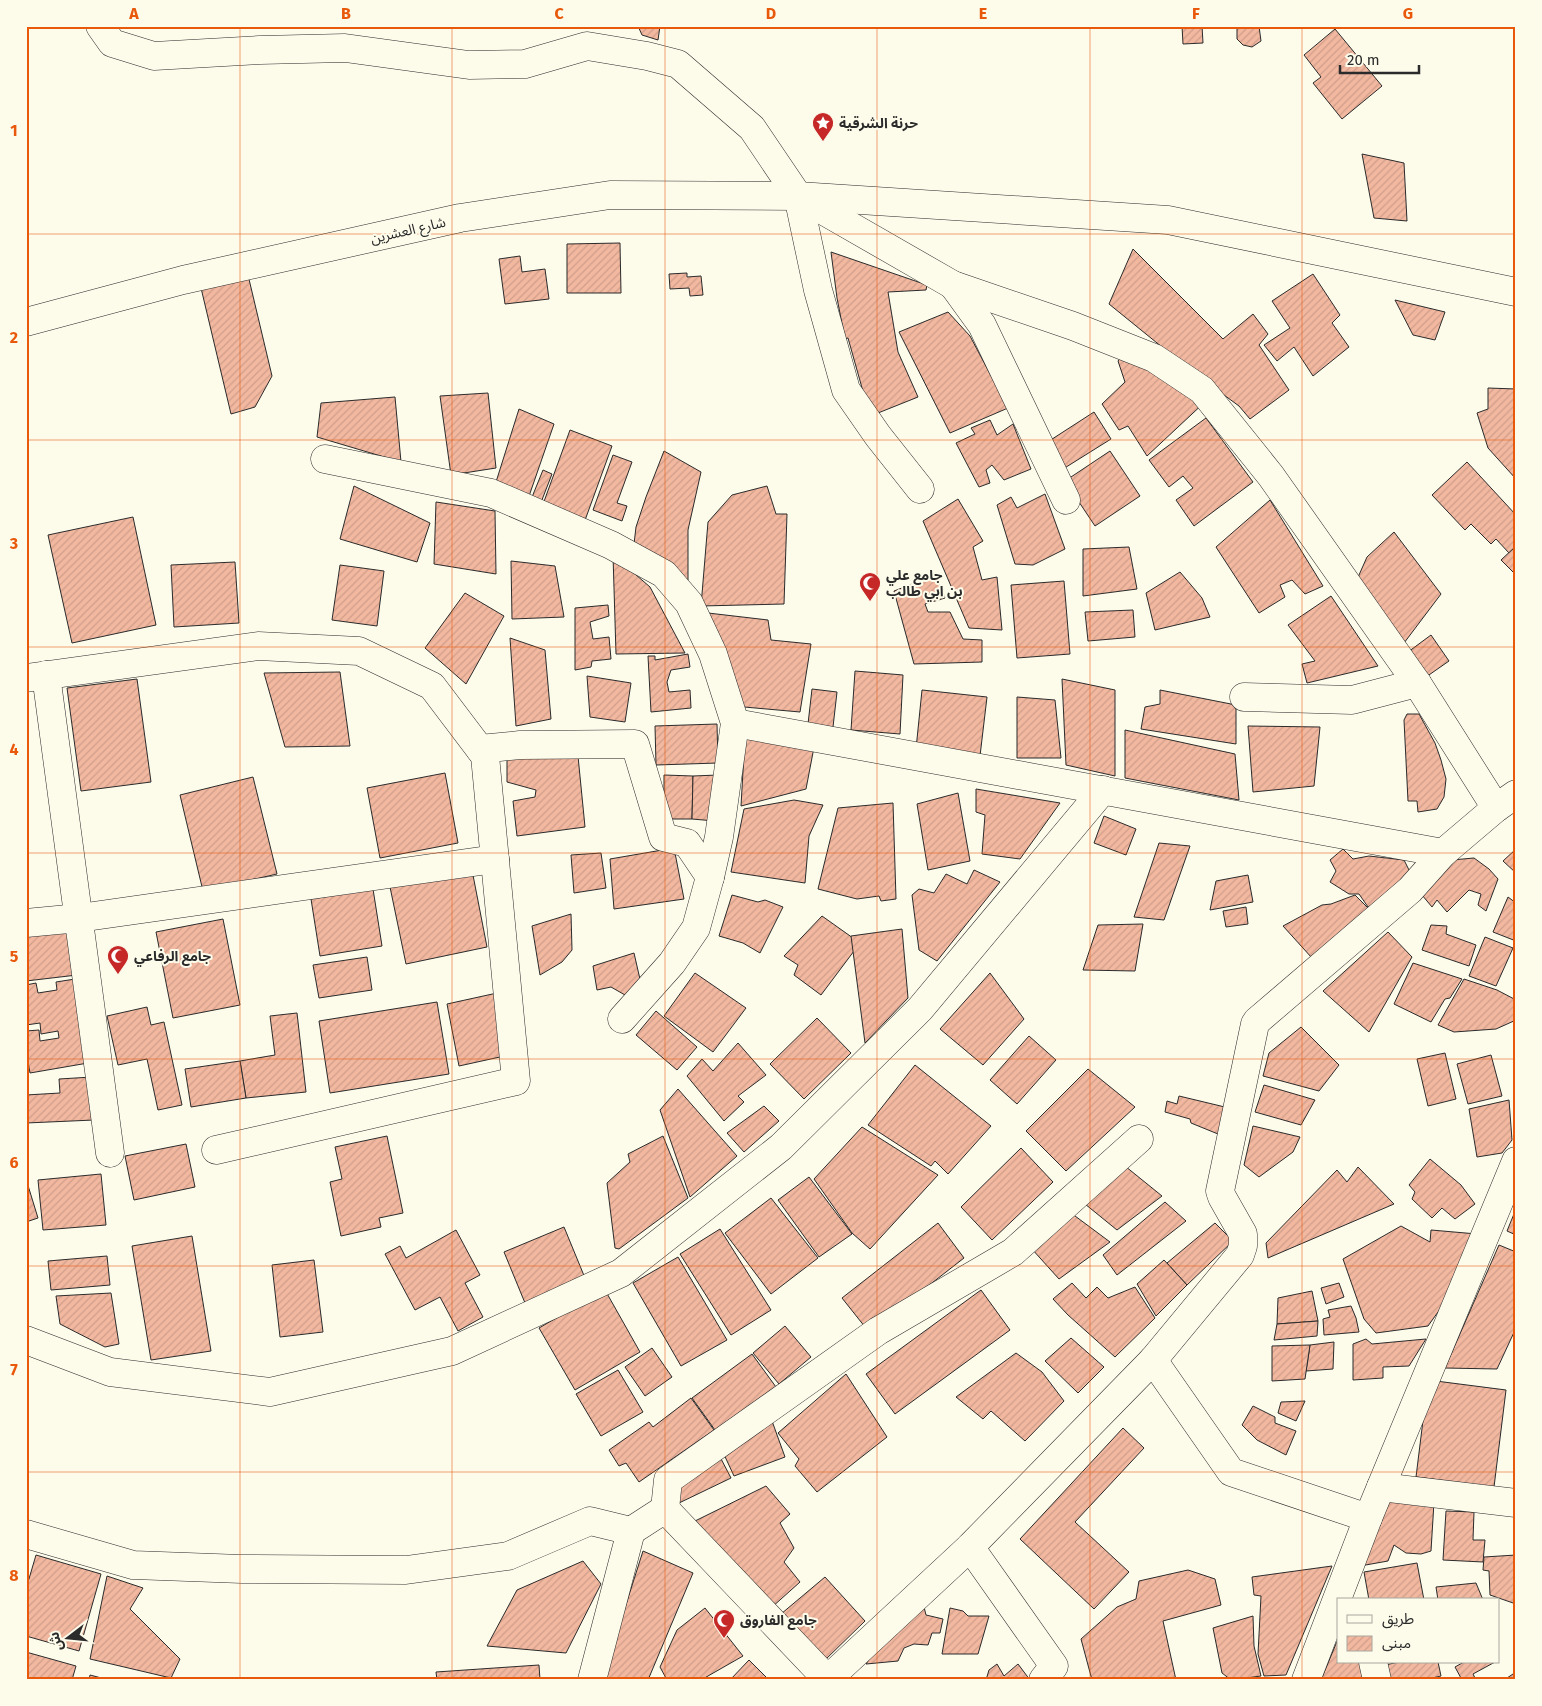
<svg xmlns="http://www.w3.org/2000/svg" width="1542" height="1706" font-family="'Fira Sans','Noto Sans Arabic',sans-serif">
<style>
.building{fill:url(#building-hatch);stroke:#2b2b2b}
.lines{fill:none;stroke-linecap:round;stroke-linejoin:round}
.minor-casing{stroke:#2b2b2b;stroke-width:29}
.minor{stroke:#fdfbea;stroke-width:28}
.grid{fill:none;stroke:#e8590c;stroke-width:1;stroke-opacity:0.55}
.labels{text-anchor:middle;stroke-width:4;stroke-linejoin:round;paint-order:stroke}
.poi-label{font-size:14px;font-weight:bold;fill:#2b2b2b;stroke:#fdfbea;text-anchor:start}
.street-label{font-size:14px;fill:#2b2b2b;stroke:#fdfbea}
.neatline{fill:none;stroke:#e8590c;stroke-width:2}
.grid-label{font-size:16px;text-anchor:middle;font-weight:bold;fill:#e8590c}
</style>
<defs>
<pattern id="building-hatch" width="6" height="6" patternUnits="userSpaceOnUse" patternTransform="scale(1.25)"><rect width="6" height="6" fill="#f2b8a0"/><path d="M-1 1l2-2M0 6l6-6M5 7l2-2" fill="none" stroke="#d09e8a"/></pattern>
</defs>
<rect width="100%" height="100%" fill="#fdfbea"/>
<g class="building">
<path d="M638,26H660L658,40L642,35Z"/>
<path d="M1182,26H1202L1203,43L1183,44Z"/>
<path d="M1237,26H1259L1261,41L1252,47L1243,45L1237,39Z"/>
<path d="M1335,29L1382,86L1342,119L1313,83L1321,77L1304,55Z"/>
<path d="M1362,154L1404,163L1407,221L1374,218Z"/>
<path d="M620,243L621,293H567V244Z"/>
<path d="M1133,249L1223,339L1253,314L1268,334L1259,345L1289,390L1250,419L1239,406L1194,373L1109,304Z"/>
<path d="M831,252L927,285L926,290L888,292L898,352L918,397L873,415L864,395L848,338L845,339L837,298Z"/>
<path d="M520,256L522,272L545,269L549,299L505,304L499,259Z"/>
<path d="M687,273V277L701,276L703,295L690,296L689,288L670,289L669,274Z"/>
<path d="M1313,274L1340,315L1332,323L1349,347L1313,376L1294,347L1277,361L1264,345L1290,328L1272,301Z"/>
<path d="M248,275L272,376L255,407L231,414L201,288Z"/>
<path d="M1395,300L1445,312L1435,340L1413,335Z"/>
<path d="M948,312L970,336L1008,408L950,433L899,332Z"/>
<path d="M1123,355L1207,400L1147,456L1128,426L1119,430L1102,404L1125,382L1118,361Z"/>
<path d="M1488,388L1516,389V479L1488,448L1477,413L1488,409Z"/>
<path d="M488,393L496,468L451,475L440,396Z"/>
<path d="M395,397L401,462L317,437L321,403Z"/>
<path d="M519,409L554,424L528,499L496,482Z"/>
<path d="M1094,412L1111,439L1063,469L1046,443Z"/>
<path d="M1206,418L1253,482L1194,526L1176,500L1193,488L1183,476L1169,487L1149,460Z"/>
<path d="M990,420L997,435L1013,424L1031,469L1004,480L992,465L986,470L990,483L979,487L956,443L975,434L971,428Z"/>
<path d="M570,430L612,446L584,523L542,507Z"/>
<path d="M664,451L701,472L688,530V580L632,561L636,527L646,497Z"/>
<path d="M1110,451L1140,496L1095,526L1065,481Z"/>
<path d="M613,455L632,462L617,503L627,506L622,521L593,510Z"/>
<path d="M1467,462L1516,515V546L1509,553L1496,539L1491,544L1471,524L1465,530L1432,495Z"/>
<path d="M543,470L552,474L540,505L530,502Z"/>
<path d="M354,486L430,523L417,562L340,539Z"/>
<path d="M767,486L776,514H787L784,604L701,606L708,522L732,495Z"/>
<path d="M1045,494L1065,549L1033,565L1015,564L997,505L1011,497L1017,508Z"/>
<path d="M958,499L983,541L973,547L982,580L997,577L1002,630L969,628L923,521Z"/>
<path d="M1270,500L1323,586L1305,594L1292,580L1280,585L1285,597L1259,613L1216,547Z"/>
<path d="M436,502L495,511L496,574L434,564Z"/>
<path d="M133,517L156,625L72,643L48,535Z"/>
<path d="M1394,532L1441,594L1401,647L1355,584L1367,557Z"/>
<path d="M1516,546V575L1501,560Z"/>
<path d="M1129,547L1137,589L1083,596V549Z"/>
<path d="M613,555L650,587L685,653L616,654Z"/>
<path d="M511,561L555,566L564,617L512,619Z"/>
<path d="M235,562L239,623L174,627L171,565Z"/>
<path d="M340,565L384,571L377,626L332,620Z"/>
<path d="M1180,572L1202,598L1210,617L1155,630L1146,593Z"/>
<path d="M936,575L945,598L925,604L928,612H950L963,639L982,640V662L914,664L894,591Z"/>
<path d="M1064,581L1070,654L1017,658L1011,585Z"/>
<path d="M465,593L504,616L466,684L425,648Z"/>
<path d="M1331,596L1378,666L1307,683L1302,664L1315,661L1288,625Z"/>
<path d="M608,605L609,616L590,622L593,639L609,637L611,659L592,661L591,667L575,670V608Z"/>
<path d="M1133,610L1135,637L1088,641L1085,612Z"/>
<path d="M708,613L768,620L771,640L811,644L800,712L733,706Z"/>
<path d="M1431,635L1449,661L1426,677L1408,652Z"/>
<path d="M510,638L545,650L551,719L516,726Z"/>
<path d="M688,654L690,667L671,670L667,682L669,692L690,690L691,708L651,712L648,656H655V660Z"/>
<path d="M855,671L903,675L900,734L851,730Z"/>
<path d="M340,672L350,746L285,747L264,673Z"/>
<path d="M587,676L631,683L625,722L590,717Z"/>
<path d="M137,679L151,782L81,791L67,688Z"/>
<path d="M1062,679L1115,690V776L1066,765Z"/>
<path d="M812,689L837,692L833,727L808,724Z"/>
<path d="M922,690L987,697L980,756L916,749Z"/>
<path d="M1160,690L1236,705V744L1141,729L1145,707L1160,704Z"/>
<path d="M1017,697L1055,700L1061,758H1017Z"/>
<path d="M1407,714H1419L1435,743L1441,760L1446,779L1444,797L1437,809L1418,812L1417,801H1408L1404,720Z"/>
<path d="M717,724L718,763L656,765L655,726Z"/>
<path d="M1248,726L1320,727L1314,786L1253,792Z"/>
<path d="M1125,730L1235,754L1239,800L1125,778Z"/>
<path d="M745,736L815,742L806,789L741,806Z"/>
<path d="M507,754L578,756L585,827L517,836L513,801L535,797L536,790L507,782Z"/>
<path d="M445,773L458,843L380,858L367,788Z"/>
<path d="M664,775L693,776L692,819H664Z"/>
<path d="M718,775L715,821L692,819L693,776Z"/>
<path d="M253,777L277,874L203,891L180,795Z"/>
<path d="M976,789L1060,803L1020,859L982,854L985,815L976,812Z"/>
<path d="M958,793L970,861L928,870L917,804Z"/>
<path d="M794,800L823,805L809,836L805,883L731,872L744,809Z"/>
<path d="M893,803L896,899L881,901L879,896L857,899L818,889L838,808Z"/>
<path d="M1104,816L1136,829L1126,855L1094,843Z"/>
<path d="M1159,843L1190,846L1164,920L1134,917Z"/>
<path d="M674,848L684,899L614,909L610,859Z"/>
<path d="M1343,849L1353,859L1369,856L1404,860L1411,874L1379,902L1368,907L1359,894H1349L1330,882L1336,871L1330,860Z"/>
<path d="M1516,849V873L1503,861Z"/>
<path d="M601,853L606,888L574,893L571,855Z"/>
<path d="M1474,858L1489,869L1498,879L1486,911L1478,905L1481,894L1469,890L1447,912L1437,900L1432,907L1422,895L1452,860Z"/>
<path d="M472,870L487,947L406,964L390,887Z"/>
<path d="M974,870L1000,882L937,961L919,950L912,895L919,889L934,893L946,874L967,884Z"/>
<path d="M1248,875L1253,902L1210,910L1216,881Z"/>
<path d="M373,889L382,946L320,956L311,899Z"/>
<path d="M732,895L758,902L765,900L783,907L760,953L743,943L719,936Z"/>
<path d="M1355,895L1369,909L1312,958L1283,926L1322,905L1331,904Z"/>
<path d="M1508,897L1516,903V941L1493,932Z"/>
<path d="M1246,907L1248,924L1226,927L1223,911Z"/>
<path d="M571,914L572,950L562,962L540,975L532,926Z"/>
<path d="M822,916L860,943L821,995L794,975L798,965L784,956Z"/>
<path d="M223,919L240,1005L173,1018L156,932Z"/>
<path d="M71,923L77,975L26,981V928Z"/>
<path d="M1143,924L1135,971L1083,970L1098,925Z"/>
<path d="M1431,925L1447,926L1446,934L1476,945L1469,966L1422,950Z"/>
<path d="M902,929L908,998L865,1043L851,936Z"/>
<path d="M1388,932L1412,957L1369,1032L1323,991Z"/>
<path d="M1485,937L1513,948L1496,986L1469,976Z"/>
<path d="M634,953L642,988L625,995L611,987L597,990L593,966Z"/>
<path d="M367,957L372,990L319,998L313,965Z"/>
<path d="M1413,963L1462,979L1450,998L1445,999L1431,1022L1394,1004Z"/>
<path d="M695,973L746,1008L713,1052L664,1016Z"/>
<path d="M990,973L1024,1019L983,1065L940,1029Z"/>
<path d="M75,979L88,1063L30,1073L26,1051V1031L39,1030L40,1041L59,1038L58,1031L41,1034L40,1023L26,1025V985L36,983L38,993L57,990L56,982Z"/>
<path d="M1464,979L1497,990L1516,1000V1020L1496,1029L1454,1032L1438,1025Z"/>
<path d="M497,993L509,1055L459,1066L447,1004Z"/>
<path d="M437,1002L449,1074L330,1093L319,1021Z"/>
<path d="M147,1007L151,1025L164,1022L182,1105L158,1110L147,1059L118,1065L107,1016Z"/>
<path d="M656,1011L697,1047L677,1070L636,1035Z"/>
<path d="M297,1013L306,1092L246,1098L240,1061L275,1055L270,1016Z"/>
<path d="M817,1018L851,1053L804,1099L770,1064Z"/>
<path d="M1301,1027L1339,1065L1319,1091L1263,1076L1269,1053Z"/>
<path d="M1029,1036L1056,1060L1017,1104L990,1080Z"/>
<path d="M738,1043L766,1075L738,1096L744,1102L724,1121L687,1076L702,1059L713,1071Z"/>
<path d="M1445,1053L1456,1099L1428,1106L1417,1059Z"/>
<path d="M1491,1055L1502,1096L1468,1104L1457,1064Z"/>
<path d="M240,1061L246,1098L191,1107L185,1069Z"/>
<path d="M915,1065L991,1126L948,1174L935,1161L931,1166L868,1125Z"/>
<path d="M1088,1069L1135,1107L1066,1171L1026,1131Z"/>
<path d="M92,1077L94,1120L26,1123V1095L60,1093L59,1079Z"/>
<path d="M1264,1085L1315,1100L1301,1125L1255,1112Z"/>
<path d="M678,1089L737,1156L690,1197L660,1110Z"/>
<path d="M1179,1096L1229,1108L1218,1134L1191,1123L1190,1119L1165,1112L1167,1101L1177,1104Z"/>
<path d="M1509,1100L1512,1140L1502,1153L1477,1157L1469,1109Z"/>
<path d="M764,1106L779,1121L744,1152L727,1133Z"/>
<path d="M1253,1126L1300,1137L1293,1152L1259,1177L1244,1165Z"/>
<path d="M862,1127L938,1175L870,1249L852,1233L814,1179Z"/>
<path d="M387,1136L403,1213L379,1218L381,1227L341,1236L330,1182L342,1179L335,1147Z"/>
<path d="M663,1136L688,1198L619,1249L615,1248L607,1183L630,1162L628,1154Z"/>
<path d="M186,1144L195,1187L134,1200L125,1156Z"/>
<path d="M1021,1148L1053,1182L992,1240L961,1207Z"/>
<path d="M1430,1159L1461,1185L1475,1204L1455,1219L1442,1208L1432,1218L1412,1199L1415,1192L1409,1185Z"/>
<path d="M1120,1162L1162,1196L1117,1230L1085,1204Z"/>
<path d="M1358,1167L1394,1204L1268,1258L1266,1243L1337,1170L1347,1182Z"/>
<path d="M101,1174L106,1225L43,1230L38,1180Z"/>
<path d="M809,1177L852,1234L819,1257L778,1200Z"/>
<path d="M26,1179L38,1218L26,1222Z"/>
<path d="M771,1198L818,1258L771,1294L725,1233Z"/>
<path d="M1165,1202L1186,1221L1117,1275L1103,1255Z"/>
<path d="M1516,1209V1235L1507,1231Z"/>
<path d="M1067,1210L1110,1242L1059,1279L1031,1248Z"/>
<path d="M938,1223L964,1258L869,1332L842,1298Z"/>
<path d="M1215,1223L1233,1241L1187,1285L1167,1263Z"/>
<path d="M1401,1226L1430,1242L1431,1230L1477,1234L1443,1305L1428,1326L1376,1333L1364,1319L1343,1259Z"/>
<path d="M564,1227L585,1278L525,1303L504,1252Z"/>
<path d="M720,1229L771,1310L731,1335L680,1254Z"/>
<path d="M456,1230L480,1275L465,1283L483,1317L458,1331L440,1297L415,1310L385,1254L400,1246L406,1258Z"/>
<path d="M192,1236L211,1351L151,1360L132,1246Z"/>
<path d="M1499,1245L1516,1252V1328L1497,1369L1445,1368Z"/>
<path d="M107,1256L110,1285L51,1290L48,1261Z"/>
<path d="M678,1257L727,1340L681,1366L633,1283Z"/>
<path d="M314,1260L323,1332L280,1337L272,1265Z"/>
<path d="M1164,1260L1187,1285L1156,1316L1137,1284Z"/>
<path d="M1072,1283L1086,1298L1097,1287L1108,1298L1135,1287L1155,1318L1115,1357L1068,1315L1053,1299Z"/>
<path d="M1339,1283L1344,1297L1326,1304L1321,1288Z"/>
<path d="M605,1290L640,1352L575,1390L539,1328Z"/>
<path d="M981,1290L1010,1330L895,1414L866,1374Z"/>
<path d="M1312,1291L1318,1321L1277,1324L1278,1298Z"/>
<path d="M111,1293L119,1344L105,1347L60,1324L56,1296Z"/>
<path d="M1351,1306L1356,1318L1359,1332L1324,1335L1323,1319L1330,1317L1328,1310Z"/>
<path d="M1318,1321L1317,1336L1274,1340L1277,1324Z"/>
<path d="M785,1326L811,1357L779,1384L753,1353Z"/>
<path d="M1071,1338L1104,1367L1078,1393L1045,1361Z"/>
<path d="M1366,1339L1372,1344L1426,1339L1409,1366L1383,1367V1378L1353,1380V1344Z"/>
<path d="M1334,1342L1333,1369L1306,1371L1310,1345Z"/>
<path d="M1310,1345L1305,1379L1272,1381V1346Z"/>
<path d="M652,1348L672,1377L645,1396L625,1367Z"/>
<path d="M1016,1353L1042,1372L1064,1401L1025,1441L991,1411L983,1419L956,1397Z"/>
<path d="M752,1354L776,1387L715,1430L692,1398Z"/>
<path d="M618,1370L643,1412L601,1436L576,1394Z"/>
<path d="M846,1374L887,1437L817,1492L795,1466L799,1459L778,1433Z"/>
<path d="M1428,1380L1506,1390L1494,1487L1416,1477Z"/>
<path d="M691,1398L714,1430L639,1482L626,1463L619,1466L609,1450L649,1422L653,1427Z"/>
<path d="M1305,1401L1296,1421L1278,1413L1281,1402Z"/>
<path d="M1253,1406L1275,1417V1423L1296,1431L1286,1455L1257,1440L1242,1425Z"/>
<path d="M772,1421L785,1457L734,1476L721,1448Z"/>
<path d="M1123,1428L1144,1448L1075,1522L1129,1572L1094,1609L1020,1539Z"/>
<path d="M718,1453L731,1478L679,1503L671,1492Z"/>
<path d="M766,1486L790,1514L780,1523L794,1548L784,1562L800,1582L771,1608L693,1522Z"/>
<path d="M1391,1501L1434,1502L1431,1551L1421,1554L1406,1553L1394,1545L1388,1561L1360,1566L1381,1510Z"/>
<path d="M1446,1511L1474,1512L1473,1540H1485L1483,1562L1443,1560Z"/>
<path d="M643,1551L693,1573L648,1680H602Z"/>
<path d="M36,1555L101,1574L79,1651L26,1636V1589Z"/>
<path d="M1516,1555V1604L1490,1595L1489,1571L1483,1570L1484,1557Z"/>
<path d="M583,1561L601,1584L566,1653L487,1646L517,1590Z"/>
<path d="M1417,1563L1424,1600H1369L1364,1572Z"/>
<path d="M1332,1566L1286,1675L1264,1676L1258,1654L1261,1596L1254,1595L1252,1577Z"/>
<path d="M1188,1570L1215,1579L1221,1605L1163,1621L1176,1680H1092L1081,1639L1117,1607L1136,1599L1139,1581Z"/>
<path d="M107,1576L143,1588L130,1609L180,1659L171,1678L90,1659Z"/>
<path d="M825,1577L865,1621L824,1661L781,1614Z"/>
<path d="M1476,1583L1483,1600H1438L1436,1587Z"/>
<path d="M924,1607L926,1615L943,1619L940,1633H932L928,1645L914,1644L904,1648L898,1661L866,1664L894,1624Z"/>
<path d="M705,1608L743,1656L701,1680H667L660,1667L677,1630Z"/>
<path d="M950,1608L963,1611L968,1616H989L978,1654H942Z"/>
<path d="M1253,1616L1254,1646L1261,1676L1231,1680L1222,1673L1213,1628Z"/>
<path d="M1338,1639V1662H1360L1363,1680H1321Z"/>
<path d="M26,1652L76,1666L72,1680H26Z"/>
<path d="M749,1660L769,1680H730Z"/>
<path d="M1399,1662H1438L1441,1676L1424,1680H1388L1385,1665Z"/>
<path d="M1464,1662H1495L1473,1674L1476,1680H1462L1455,1667Z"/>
<path d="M997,1664L1004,1676L1018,1664L1030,1680H986L989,1670Z"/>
<path d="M539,1665L540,1680H437L436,1672Z"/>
<path d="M1516,1672V1680H1504Z"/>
<path d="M90,1675L109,1680H89Z"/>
</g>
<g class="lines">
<g class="minor-casing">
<g id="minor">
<path d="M100,26L112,43L154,56L260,50L345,48L469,65L525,64L587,46L647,56L678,64L752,128L798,196L1168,220L1516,292"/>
<path d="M798,196L818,290L846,390L878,436L920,489"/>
<path d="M953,285L982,325L1066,500"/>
<path d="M26,322L183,280L460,218L610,195L798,196L953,285L1073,326L1154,358L1202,390L1271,476L1417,683L1496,808"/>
<path d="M325,459L491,493L611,545L664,574L689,603L713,654L735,723L719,837L710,877L696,928L672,963L622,1019"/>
<path d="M46,675L110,1153"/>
<path d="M26,678L258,646L359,651L432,686L485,756L516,1081L216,1150"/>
<path d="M1244,697L1352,700L1417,683"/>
<path d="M735,723L1443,853"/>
<path d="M480,749L520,745L635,744L663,837L687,843L710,877"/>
<path d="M26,923L79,918L495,859"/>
<path d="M26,1340L110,1372L270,1392L452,1351L621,1273L781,1147L920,1009L1103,790"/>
<path d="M1153,1360L1231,1472L1368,1518"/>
<path d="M1381,1487L1516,1503"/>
<path d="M665,1509L668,1480L878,1331L1013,1252L1139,1139"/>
<path d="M26,1534L133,1565L242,1569L406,1570L508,1556L590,1521L631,1531"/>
<path d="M970,1547L1054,1666L1043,1680"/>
<path d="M1373,1662L1377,1680"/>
<path d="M828,1679L970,1547L1153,1360L1240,1255L1243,1246V1234L1222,1197L1220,1191L1255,1024L1257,1021L1410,890L1443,853L1496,808L1516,794"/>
<path d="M592,1680L631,1531L665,1509L828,1680"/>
<path d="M1306,1680L1368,1518L1516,1161"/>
</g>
</g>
<use href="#minor" class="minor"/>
</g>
<path class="grid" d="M240,26V1680M452,26V1680M665,26V1680M877,26V1680M1090,26V1680M1302,26V1680M26,234H1516M26,440H1516M26,647H1516M26,853H1516M26,1059H1516M26,1266H1516M26,1472H1516"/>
<defs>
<g id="sight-pin" transform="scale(1.125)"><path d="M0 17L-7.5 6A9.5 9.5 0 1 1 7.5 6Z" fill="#c62828" stroke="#fdfbea"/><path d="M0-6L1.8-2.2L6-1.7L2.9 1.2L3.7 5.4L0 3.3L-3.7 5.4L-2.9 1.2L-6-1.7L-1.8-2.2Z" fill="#fff"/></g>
<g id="mosque-pin" transform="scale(1.125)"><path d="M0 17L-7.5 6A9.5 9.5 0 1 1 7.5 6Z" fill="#c62828" stroke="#fdfbea"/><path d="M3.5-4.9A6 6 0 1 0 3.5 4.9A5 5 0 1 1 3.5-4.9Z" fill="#fff"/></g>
</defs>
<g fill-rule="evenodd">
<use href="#sight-pin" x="823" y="123"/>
<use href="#mosque-pin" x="870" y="583"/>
<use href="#mosque-pin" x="118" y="956"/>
<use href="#mosque-pin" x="724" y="1620"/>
</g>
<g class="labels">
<g class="poi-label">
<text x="839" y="128">حرنة الشرقية</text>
<text x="886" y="580">جامع علي<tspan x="886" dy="16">بن ابي طالب</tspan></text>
<text x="134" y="961">جامع الرفاعي</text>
<text x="740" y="1625">جامع الفاروق</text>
</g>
<g class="street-label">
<text transform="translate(408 230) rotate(-13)" y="5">شارع العشرين</text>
</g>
</g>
<rect width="1542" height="1706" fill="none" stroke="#fdfbea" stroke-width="55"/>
<rect x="1337" y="1598" width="162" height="65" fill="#fdfbea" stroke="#a9a89e"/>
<rect x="1347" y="1615" width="25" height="8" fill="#fdfbea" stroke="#a9a89e"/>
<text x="1382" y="1624" font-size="15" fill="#2b2b2b">طريق</text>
<rect x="1347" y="1636" width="25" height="15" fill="url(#building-hatch)" stroke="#a9a89e"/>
<text x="1382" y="1648" font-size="15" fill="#2b2b2b">مبنى</text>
<g transform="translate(68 1638) rotate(254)" stroke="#fdfbea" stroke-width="4" paint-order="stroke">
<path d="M0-4L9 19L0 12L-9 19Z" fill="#2b2b2b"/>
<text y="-8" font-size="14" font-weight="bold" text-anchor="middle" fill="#2b2b2b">ش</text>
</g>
<path d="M1340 65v8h79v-8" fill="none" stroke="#2b2b2b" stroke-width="2.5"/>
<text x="1347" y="65" font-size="15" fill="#2b2b2b" stroke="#fdfbea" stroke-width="4" paint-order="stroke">20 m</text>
<rect x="28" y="28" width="1486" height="1650" class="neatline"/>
<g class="grid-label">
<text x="134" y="19">A</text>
<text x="346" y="19">B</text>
<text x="559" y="19">C</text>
<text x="771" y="19">D</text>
<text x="983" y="19">E</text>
<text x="1196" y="19">F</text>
<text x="1408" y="19">G</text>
<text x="14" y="136">1</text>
<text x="14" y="343">2</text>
<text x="14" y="549">3</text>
<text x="14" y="755">4</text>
<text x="14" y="962">5</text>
<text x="14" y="1168">6</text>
<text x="14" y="1375">7</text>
<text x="14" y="1581">8</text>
</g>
</svg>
